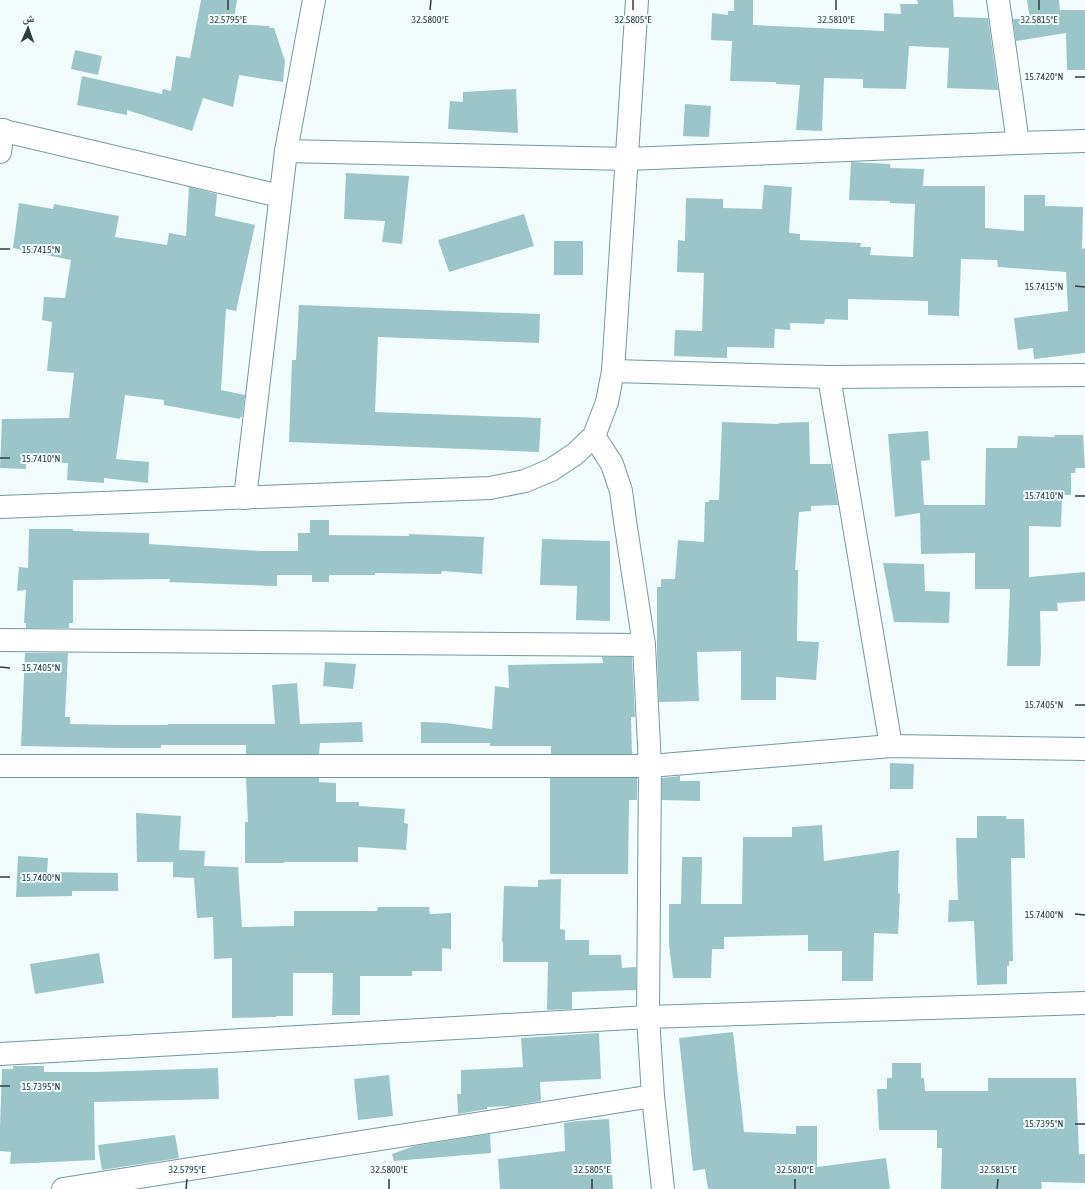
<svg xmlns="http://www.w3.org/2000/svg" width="1085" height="1189" font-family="'Asap Condensed','Noto Naskh Arabic',sans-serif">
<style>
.building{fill:#9bc5c9}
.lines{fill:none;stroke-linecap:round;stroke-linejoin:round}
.minor-casing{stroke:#719a9e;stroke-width:24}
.tertiary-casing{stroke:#719a9e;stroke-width:24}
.minor{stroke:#fff;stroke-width:22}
.tertiary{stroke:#fff;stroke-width:22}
.ticks{fill:none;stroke:#2c3e3f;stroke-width:1.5}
.ticks-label{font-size:10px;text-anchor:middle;fill:#2c3e3f;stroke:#f3fcfd;stroke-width:4;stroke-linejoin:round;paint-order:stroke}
</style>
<rect width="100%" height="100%" fill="#f3fcfd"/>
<g class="building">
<path d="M201,0H237L233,24L270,26L269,28H274L285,61L283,82L239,75L233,107L203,98L192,131L127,110V115L77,105L82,76L162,94L163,89L171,91L176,56L190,58Z"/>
<path d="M734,0H753V25L884,31V13L901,14L900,4H918L917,0H953L954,17L988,18L998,90L947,88L949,48L909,46L906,89L863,88V79L824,78L822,131L796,130L800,85L776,84V82L730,81L732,41L711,40L712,13L728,15V11H734Z"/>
<path d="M1027,0H1059L1060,10H1085V70H1067L1066,33L1016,41L1013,19H1030Z"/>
<path d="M75,50L102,56L98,75L71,69Z"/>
<path d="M516,89L518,133L448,129L450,101L463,102V92Z"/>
<path d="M685,104L711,106L709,137L683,136Z"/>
<path d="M851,162L890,164V168L924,169L923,186H985V228L1024,231V195H1045V206L1083,207L1082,249L1085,248V353L1034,359L1033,348L1018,350L1014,318L1068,311L1066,272L998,267L997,260L961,259L959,316L928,315V301L848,299V320L825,319L824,324L790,323V330L775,329L774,348L727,347V358L674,356L675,330L702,331L704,273L677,272L678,240L685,241L686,198L723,199V208L762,209L764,185L792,187L789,233L800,234V240L861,243L860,247H871L870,255L913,257L915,204L890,203V201L849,200Z"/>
<path d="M346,173L409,176L402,244L382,242L385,221L344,219Z"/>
<path d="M189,187L217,194L215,216L255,225L236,311L226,309L221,390L245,395L242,417H240V419L164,405V400L125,395L116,459L149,462L148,483L104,478V483L67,480L68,463L26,461V469L0,468L2,419L69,418L74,373L47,371L52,322L42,320L44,297L65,298L71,260L13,248L19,203L53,209L54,204L119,216L115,237L167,245L169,233L186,236Z"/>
<path d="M524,214L534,246L449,272L438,240Z"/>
<rect x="554" y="241" width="29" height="34"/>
<path d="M299,305L540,314L539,343L378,337L375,412L541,418L539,452L289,442L292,360H296Z"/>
<path d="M722,422L779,424V423L809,422L810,464H831L838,505L811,506V511L799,512L795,570H798L797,641L819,642L816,680L776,677V700H741V651L697,652L699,701L659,702L657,654V587H661V579H675L678,540L704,542L705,502H709V500H719Z"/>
<path d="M928,431L930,460L921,461L924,505H985L986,448H1017L1018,436L1055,437L1054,435H1083L1085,468H1076L1075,473H1071V495H1062L1061,527L1029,526V577L1085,572V601L1057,603L1058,611H1040L1041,653L1040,666H1007L1010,589H975V553L921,554L920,513L895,517L888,434Z"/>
<path d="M310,520H329V535L409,536V534L484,537L482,574L442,571L441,574L375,573V575H329V582H312V575H277V586L169,582L170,579L73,580V623H69V628H26V623H24L26,590L17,591L19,567L28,568L29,529H73V531L149,533V544L261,551H298V533H310Z"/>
<path d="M542,539L610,541V621L576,620L577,586L540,585Z"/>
<path d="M883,563L924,564L925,591L950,592L949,623L894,622Z"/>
<path d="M25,653H68L65,717H70V724L118,725H168V724H275L272,685L297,683L300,724L362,722L363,742L320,743L319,754H246V745H161V748H121L21,746Z"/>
<path d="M602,657H632L635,717H631L632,754H551V746H490V743H421V722L446,723L492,729L495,686L509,688L508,665L603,663Z"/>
<path d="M325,662L356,664L353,689L323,686Z"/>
<path d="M890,763L914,764L913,789H890Z"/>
<path d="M680,776V781H700V801L662,800V778Z"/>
<path d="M246,778H319V782L336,783V802H359V806L405,809L404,823L408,824L406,850L358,847V862H284V863H245V822H248Z"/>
<path d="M550,778H637V800H629L628,874H550Z"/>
<path d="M136,813L181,816L179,850L205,851L204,866L238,867L242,927L294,926V911H377L378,907H429L430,914L451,913V949L442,948V971H412V976H360V1015H332L333,973H293V1016H276V1017L232,1018V958L214,959L213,917L197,918L194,878L173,877V862H137Z"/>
<path d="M977,816H1006V819H1024L1025,858H1011L1013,961H1009V966H1007V984L977,985L974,921L948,922L949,900H958L956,838H977Z"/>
<path d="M822,825L824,861L899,850L898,893L900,894L898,934L874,933L873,981H842V951H808V935L724,937V949H712L711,978H673L669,944V904H681L682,857H702L701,904H742L743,837H792V827Z"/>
<path d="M18,856L48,858L47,872L118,873V891H72V896L16,897Z"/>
<path d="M561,879L560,929L565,930V940H589V955H621L622,968L636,967V990L572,992V1009L547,1010L548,962H503V942H502L504,886L538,887V880Z"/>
<path d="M99,953L104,983L35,994L30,964Z"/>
<path d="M733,1032L744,1132L796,1134V1126H817V1167L886,1158L890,1189H708L705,1169L693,1171L679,1038Z"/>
<path d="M599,1033L601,1079L540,1082L541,1101L512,1106L487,1107V1109L458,1114L457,1094H461V1070L523,1067L521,1038Z"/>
<path d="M892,1063H921V1078H924L925,1091H988V1078H1076L1079,1154H1085V1183L1041,1182L1042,1189H941L942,1148H937V1130H879L877,1089H887V1078H892Z"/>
<path d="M13,1066H44V1072H97L218,1068L219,1099L94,1102L95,1160L10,1164L11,1152L0,1151V1127L2,1069H13Z"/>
<path d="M389,1075L393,1116L358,1120L354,1079Z"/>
<path d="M609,1119L613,1189H500L498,1159L565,1151L564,1123L577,1121Z"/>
<path d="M490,1134L491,1153L394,1161L392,1154L414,1146Z"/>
<path d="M175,1135L179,1158L102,1170L98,1145Z"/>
</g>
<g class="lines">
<g class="minor-casing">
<g id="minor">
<path d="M998,0L1018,143"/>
<path d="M0,130L280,196"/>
<path d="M286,151L627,159L1018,143L1085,141"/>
<path d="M0,152L3,130"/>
<path d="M613,371L829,377L1085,375"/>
<path d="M829,377L891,746"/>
<path d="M594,436L612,464L621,491L625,521L644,645L650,766L648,1017L653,1096L663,1189"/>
<path d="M245,498L286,151L314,0"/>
<path d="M0,640L644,645"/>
<path d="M0,766H650L891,746L1085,749"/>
<path d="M0,1054L648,1017L1085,1003"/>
<path d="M63,1189L653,1096"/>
</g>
</g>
<g class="tertiary-casing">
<path id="tertiary" d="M0,507L490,488L525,481L551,470L575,454L594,436L607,402L613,371L637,0"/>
</g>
<use href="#minor" class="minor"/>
<use href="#tertiary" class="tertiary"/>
</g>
<path class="ticks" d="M228,10V0M430,10L431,0M633,10V0M836,10V0M1039,10V0M1075,77H1085M0,249H10M1075,286L1085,287M0,458H10M1075,496H1085M0,667L10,668M1075,705H1085M0,877H10M1075,914L1085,915M0,1086H10M1075,1124H1085M186,1189L187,1179M389,1189V1179M592,1189V1179M795,1189V1179M997,1189L998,1179"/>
<g class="ticks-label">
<text x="228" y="23">32.5795°E</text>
<text x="430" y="23">32.5800°E</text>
<text x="633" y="23">32.5805°E</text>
<text x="836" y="23">32.5810°E</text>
<text x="1039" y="23">32.5815°E</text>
<text x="1044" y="80">15.7420°N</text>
<text x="41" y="253">15.7415°N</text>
<text x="1044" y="290">15.7415°N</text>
<text x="41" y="462">15.7410°N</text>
<text x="1044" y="499">15.7410°N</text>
<text x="41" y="671">15.7405°N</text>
<text x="1044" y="708">15.7405°N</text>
<text x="41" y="881">15.7400°N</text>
<text x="1044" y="918">15.7400°N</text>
<text x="41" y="1090">15.7395°N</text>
<text x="1044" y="1127">15.7395°N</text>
<text x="187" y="1173">32.5795°E</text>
<text x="389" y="1173">32.5800°E</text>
<text x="592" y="1173">32.5805°E</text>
<text x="795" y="1173">32.5810°E</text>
<text x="998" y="1173">32.5815°E</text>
</g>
<g transform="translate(28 28) rotate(2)" stroke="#f3fcfd" stroke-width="3" paint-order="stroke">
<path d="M0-3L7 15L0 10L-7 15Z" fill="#2c3e3f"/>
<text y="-6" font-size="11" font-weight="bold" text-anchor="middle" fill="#2c3e3f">ش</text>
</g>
</svg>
